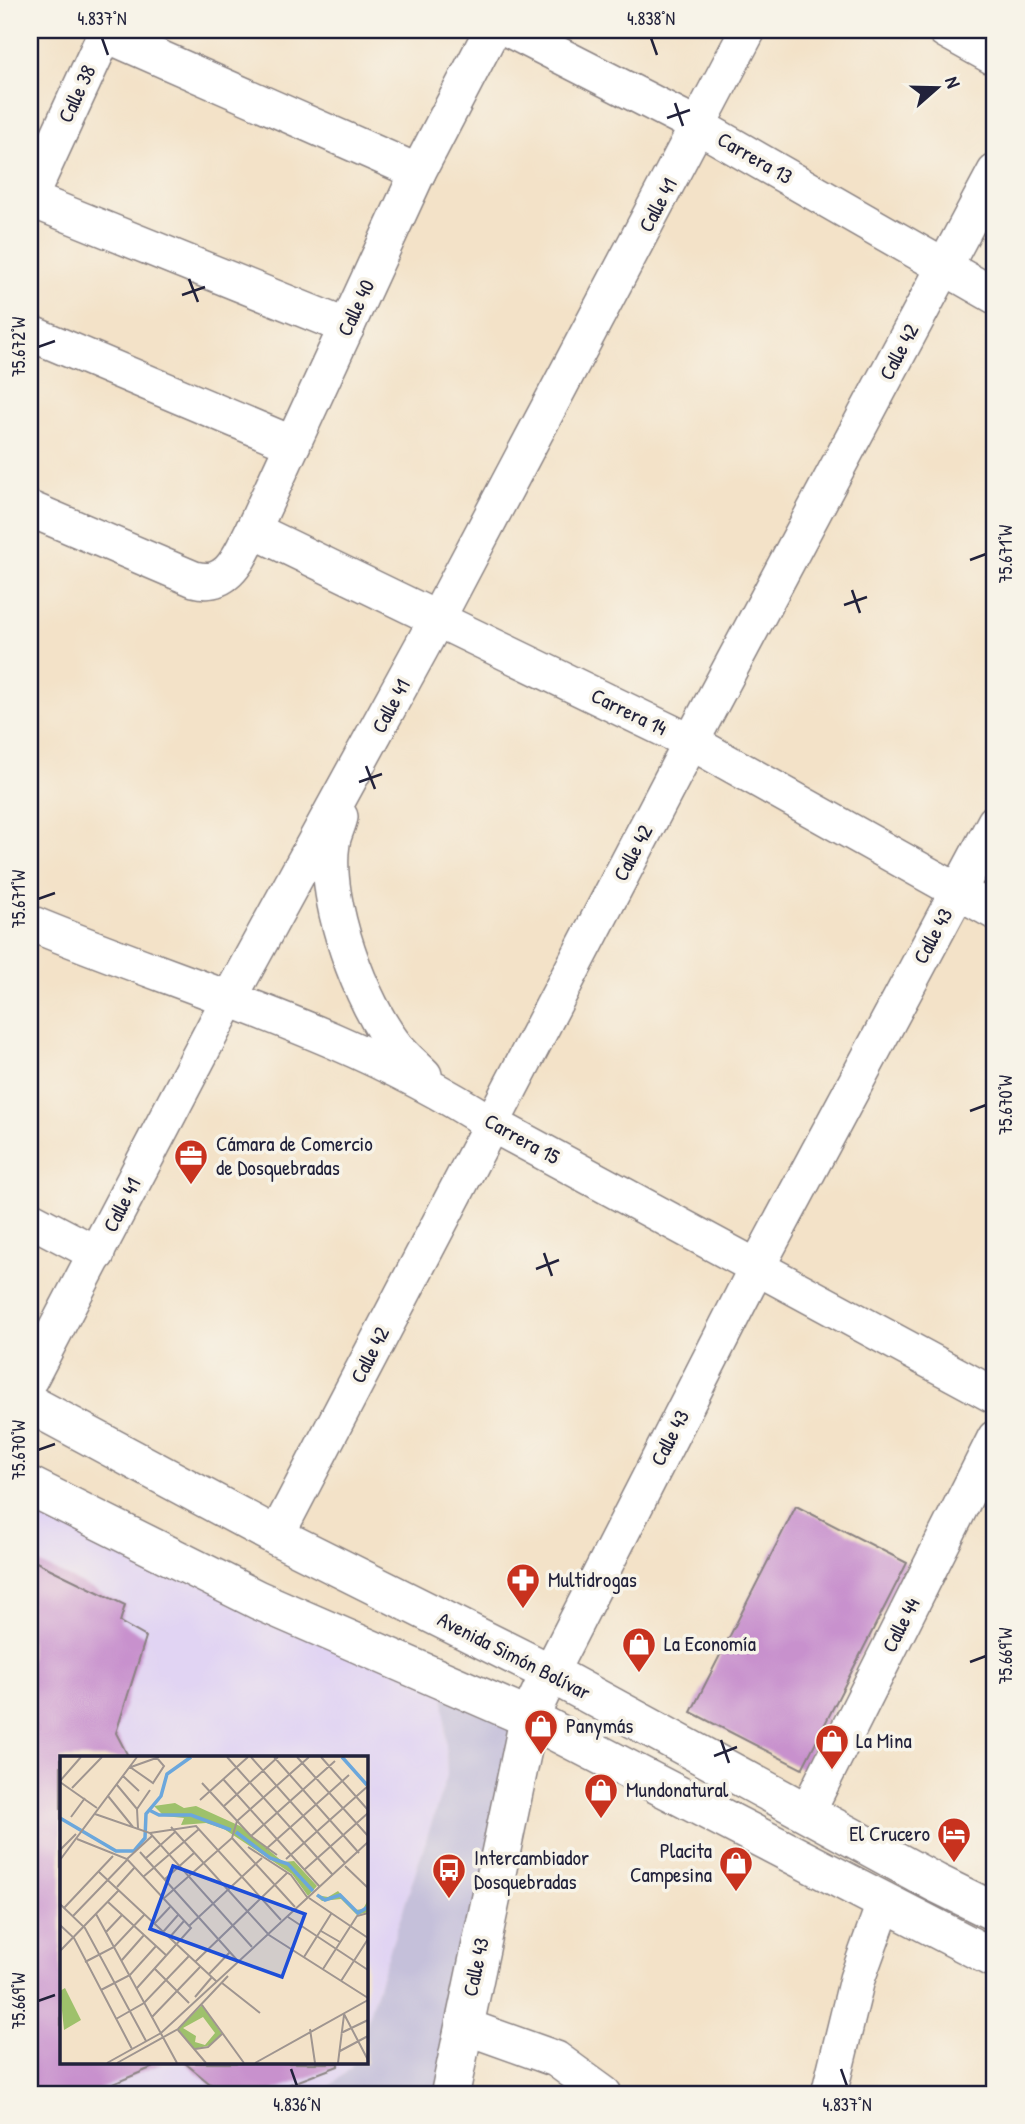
<svg xmlns="http://www.w3.org/2000/svg" width="1025" height="2124" font-family="'Patrick Hand',sans-serif">
<style>
.built{fill:#e1d4f3}
.industrial{fill:#c5c0da}
.building{fill:#c891cd}
.lines{fill:none;stroke-linecap:round;stroke-linejoin:round}
.minor-casing{stroke:#8a8282;stroke-width:38}
.tertiary-casing{stroke:#8a8282;stroke-width:41}
.primary-casing{stroke:#8a8282;stroke-width:41}
.minor{stroke:#fff;stroke-width:35}
.tertiary{stroke:#fff;stroke-width:38}
.primary{stroke:#fff;stroke-width:38}
.ticks{fill:none;stroke:#22223b;stroke-width:2.5}
.labels{text-anchor:middle;stroke-width:7;stroke-linejoin:round;paint-order:stroke}
.street-label{font-size:21px;fill:#22223b;stroke:#f7f3e8}
.poi-label{font-size:21px;fill:#22223b;stroke:#f7f3e8;text-anchor:start}
.inset-river{fill:none;stroke:#6ba7dc;stroke-width:3.5}
.inset-road{fill:none;stroke:#9f9590;stroke-width:2}
.view{fill:#1d4ed8;fill-opacity:0.15;stroke:#1d4ed8;stroke-width:3.5}
.inset-edge{fill:none;stroke:#22223b;stroke-width:3.5}
.neatline{fill:none;stroke:#22223b;stroke-width:2.5}
.ticks-label{font-size:18px;text-anchor:middle;fill:#22223b}
</style>
<rect width="100%" height="100%" fill="#f7f3e8"/>
<filter id="ink" filterUnits="userSpaceOnUse"><feTurbulence type="fractalNoise" baseFrequency=".0143" numOctaves="2"/><feDisplacementMap in="SourceGraphic" scale="14" xChannelSelector="R" yChannelSelector="G"/><feConvolveMatrix kernelMatrix="1 2 1 2 8 2 1 2 1" color-interpolation-filters="sRGB"/></filter>
<filter id="wash" filterUnits="userSpaceOnUse"><feTurbulence type="fractalNoise" baseFrequency=".00686" numOctaves="4" result="noise"/><feDisplacementMap in="SourceGraphic" scale="28" xChannelSelector="R" yChannelSelector="G"/><feGaussianBlur stdDeviation="1.57" result="paint"/><feColorMatrix in="noise" values="0 0 0 0 0 0 0 0 0 0 0 0 0 0 0 0 0 1.4 0 .05"/><feComposite in="paint" operator="in"/></filter>
<g filter="url(#wash)">
<rect width="100%" height="100%" fill="#f3e2c8"/>
<path class="built" d="M30,1486L444,1683L447,1776L366,2023V1758H61V2063H353L350,2069L321,2094H30Z"/>
<path class="industrial" d="M444,1683L529,1718L450,2094H321L350,2069L353,2063H366V2023L447,1776Z"/>
<g id="blocks">
<g class="building">
<path d="M796,1506L907,1563L802,1769L691,1712Z"/>
<path d="M30,1559L125,1605L120,1622L146,1637L116,1733L129,1758H61V2063H163L89,2094H30Z"/>
<path d="M185,2063H338V2066L267,2093L228,2094L220,2092Z"/>
</g>
</g>
</g>
<g filter="url(#ink)">
<use href="#blocks" fill-opacity="0" stroke="#8a8282" stroke-width="2"/>
<g class="lines">
<g class="minor-casing">
<g id="minor">
<path d="M510,30L700,127L995,296"/>
<path d="M945,30L995,58"/>
<path d="M105,34L418,172"/>
<path d="M30,197L107,30"/>
<path d="M30,199L347,327"/>
<path d="M30,333L293,444"/>
<path d="M30,509L194,579C229,588 239,557 253,530L418,172L492,30"/>
<path d="M253,530L691,742L995,912"/>
<path d="M340,817C338,826 333,835 332,843C323,901 361,1004 397,1048C405,1058 415,1066 424,1075"/>
<path d="M30,923C184,987 349,1031 490,1123L995,1396"/>
<path d="M30,1219L97,1254"/>
<path d="M30,1379L229,999L437,619L748,30"/>
<path d="M276,1536L691,742L995,172"/>
<path d="M550,1673L757,1267L995,822"/>
<path d="M807,1812L995,1438"/>
<path d="M464,2026L556,2059L604,2094"/>
<path d="M829,2094L857,1979L884,1904"/>
</g>
</g>
<g class="tertiary-casing">
<path id="tertiary" d="M450,2094L529,1718L550,1673"/>
</g>
<g class="primary-casing">
<g id="primary">
<path d="M30,1404L276,1536L550,1673L936,1883L995,1912"/>
<path d="M30,1486L258,1600L529,1718L995,1959"/>
</g>
</g>
<use href="#minor" class="minor"/>
<use href="#tertiary" class="tertiary"/>
<use href="#primary" class="primary"/>
</g>
</g>
<path class="ticks" d="M102,38L108,55M651,38L657,55M675,103L683,126M667,118L690,110M189,279L198,302M182,295L205,287M38,347L55,341M970,560L986,554M852,590L860,613M844,605L867,597M366,766L375,789M359,782L382,774M38,899L55,893M970,1111L986,1105M544,1253L552,1276M536,1269L559,1260M38,1450L55,1444M970,1662L986,1656M721,1740L729,1763M714,1756L737,1747M38,2001L55,1995M291,2069L297,2086M841,2069L847,2086"/>
<defs>
<g id="office-pin" transform="scale(1.75)"><path d="M0 17L-7.5 6A9.5 9.5 0 1 1 7.5 6Z" fill="#c8321e" stroke="#f7f3e8"/><path d="M-6-3h4V-5.5h4V-3h4V5H-6ZM-1-4.5V-3h2v-1.5ZM-6 0V1H6V0Z" fill="#fff"/></g>
<g id="pharmacy-pin" transform="scale(1.75)"><path d="M0 17L-7.5 6A9.5 9.5 0 1 1 7.5 6Z" fill="#c8321e" stroke="#f7f3e8"/><path d="M-2-6h4v4h4v4h-4v4h-4v-4h-4v-4h4Z" fill="#fff"/></g>
<g id="shop-pin" transform="scale(1.75)"><path d="M0 17L-7.5 6A9.5 9.5 0 1 1 7.5 6Z" fill="#c8321e" stroke="#f7f3e8"/><path d="M-5-2.5h2.3a2.7 3.5 0 0 1 5.4 0H5L5.5 6h-11ZM-1.5-2.5h3a1.5 2.3 0 0 0-3 0Z" fill="#fff"/></g>
<g id="hotel-pin" transform="scale(1.75)"><path d="M0 17L-7.5 6A9.5 9.5 0 1 1 7.5 6Z" fill="#c8321e" stroke="#f7f3e8"/><path d="M-6-4.5h1.5V1H6V5H4.5V3h-9V5H-6ZM-4 0a1.8 1.8 0 1 1 3.6 0ZM.5 0V-2.5h3Q6-2.5 6 0Z" fill="#fff"/></g>
<g id="bus-pin" transform="scale(1.75)"><path d="M0 17L-7.5 6A9.5 9.5 0 1 1 7.5 6Z" fill="#c8321e" stroke="#f7f3e8"/><path d="M-5-6H5V4H4V6H2V4H-2V6H-4V4H-5ZM-3.5-4V0h7V-4ZM-3.5 1.2v1.5H-2V1.2ZM2 1.2v1.5H3.5V1.2Z" fill="#fff"/></g>
</defs>
<g fill-rule="evenodd">
<use href="#office-pin" x="191" y="1156"/>
<use href="#pharmacy-pin" x="523" y="1580"/>
<use href="#shop-pin" x="639" y="1644"/>
<use href="#shop-pin" x="541" y="1726"/>
<use href="#shop-pin" x="832" y="1741"/>
<use href="#shop-pin" x="601" y="1790"/>
<use href="#hotel-pin" x="954" y="1834"/>
<use href="#shop-pin" x="736" y="1863"/>
<use href="#bus-pin" x="449" y="1870"/>
</g>
<g class="labels">
<g class="street-label">
<text transform="translate(77 94) rotate(-65)" y="7">Calle 38</text>
<text transform="translate(755 158) rotate(30)" y="7">Carrera 13</text>
<text transform="translate(658 205) rotate(-62)" y="7">Calle 41</text>
<text transform="translate(356 308) rotate(-65)" y="7">Calle 40</text>
<text transform="translate(899 352) rotate(-62)" y="7">Calle 42</text>
<text transform="translate(391 706) rotate(-62)" y="7">Calle 41</text>
<text transform="translate(629 712) rotate(26)" y="7">Carrera 14</text>
<text transform="translate(633 853) rotate(-62)" y="7">Calle 42</text>
<text transform="translate(933 936) rotate(-62)" y="7">Calle 43</text>
<text transform="translate(522 1139) rotate(29)" y="7">Carrera 15</text>
<text transform="translate(122 1205) rotate(-63)" y="7">Calle 41</text>
<text transform="translate(370 1355) rotate(-63)" y="7">Calle 42</text>
<text transform="translate(670 1438) rotate(-63)" y="7">Calle 43</text>
<text transform="translate(901 1625) rotate(-63)" y="7">Calle 44</text>
<text transform="translate(514 1656) rotate(27)" y="7">Avenida Simón Bolívar</text>
<text transform="translate(476 1967) rotate(-78)" y="7">Calle 43</text>
</g>
<g class="poi-label">
<text x="216" y="1151">Cámara de Comercio<tspan x="216" dy="24">de Dosquebradas</tspan></text>
<text x="548" y="1587">Multidrogas</text>
<text x="664" y="1651">La Economía</text>
<text x="566" y="1733">Panymás</text>
<text x="856" y="1748">La Mina</text>
<text x="626" y="1797">Mundonatural</text>
<text x="930" y="1841" text-anchor="end">El Crucero</text>
<text x="712" y="1858" text-anchor="end">Placita<tspan x="712" dy="24">Campesina</tspan></text>
<text x="474" y="1865">Intercambiador<tspan x="474" dy="24">Dosquebradas</tspan></text>
</g>
</g>
<g transform="translate(60 1756)">
<rect width="308" height="308" fill="#f3e2c8"/>
<path d="M115,47L124,52L136,50L180,70L223,106L234,105L257,130L248,140L232,118L164,73L146,67L121,69L124,62L104,60L94,50ZM278,135L295,154L303,153L308,144V156L297,159L281,143L262,145L256,139L268,141ZM5,232L21,264L4,274L0,235ZM142,249L162,278L151,289L134,293L118,273ZM143,261L155,277L145,289L135,286L136,280L123,272Z" fill="#9ec16b" fill-rule="evenodd"/>
<path class="inset-river" d="M282,1L307,29M89,54L99,59H131L171,74M0,62L56,95H74L85,82L86,58L101,40L107,18L131,1M176,76L210,102L228,108L253,135M257,139L265,144L280,139L298,157L308,151"/>
<path class="inset-road" d="M167,1L272,118M191,1L285,107M214,1L299,97M237,1L308,80M261,1L308,54M70,11L93,27L104,10L97,2M71,11L99,1M63,20L79,35M163,23L259,130M0,25L21,1M0,26L37,52M142,27L191,80L217,99M57,29L77,53M12,32L42,1M48,40L73,71M140,44L188,1M164,50L218,1M35,58L90,77L192,191M11,61L25,42M111,71L209,179L308,242M78,72L77,53L90,34M90,77L136,70L221,164M191,80L275,5M172,82L235,151M17,83L67,103L131,172L77,232M188,91L231,119L247,141M206,93L289,19M0,94L16,78M80,96L177,204M86,102L115,76M67,103L92,80M226,103L308,30M0,104L77,1M285,110L308,132M244,114L308,57M39,116L156,225M83,121L139,73M105,123L134,97M57,131L75,111M249,142L308,182M103,143L172,82L177,65L249,1M48,146L107,200M0,148L25,172L86,285M4,152L53,100M36,158L117,307M13,160L67,104M228,161L308,214M95,167L110,151M0,169L14,182L72,293M129,170L202,102M261,175L280,186M46,176L62,159M103,176L118,159M109,182L124,165M0,195L59,134M244,201L271,158M62,204L84,179M25,206L54,191L85,158M135,206L227,117M95,213L129,247M263,213L297,160L308,157M149,218L170,196M281,225L308,183M162,227L200,257M41,234L70,219L96,190M135,241L152,221M142,249L184,307M284,258L308,304M92,261L140,211M56,263L84,247L129,200M250,273L255,307M118,274L146,307M281,277L308,264M135,293L148,291L162,278M280,295L308,280M47,307L101,277L308,86M57,307L118,273L168,220M195,307L308,244M278,307L284,259"/>
<path class="view" d="M113,110L245,158L222,221L90,173Z"/>
<rect width="308" height="308" class="inset-edge"/>
</g>
<rect width="1025" height="2124" fill="none" stroke="#f7f3e8" stroke-width="77"/>
<g transform="translate(937 88) rotate(70)" stroke="#f7f3e8" stroke-width="5" paint-order="stroke">
<path d="M0-5L12 26L0 18L-12 26Z" fill="#22223b"/>
<text y="-10" font-size="19" font-weight="bold" text-anchor="middle" fill="#22223b">N</text>
</g>
<rect x="38" y="38" width="948" height="2048" class="neatline"/>
<g class="ticks-label">
<text x="102" y="25">4.837°N</text>
<text x="651" y="25">4.838°N</text>
<text transform="translate(19 347) rotate(-90)" y="6">75.672°W</text>
<text transform="translate(1006 554) rotate(-90)" y="6">75.671°W</text>
<text transform="translate(19 899) rotate(-90)" y="6">75.671°W</text>
<text transform="translate(1006 1105) rotate(-90)" y="6">75.670°W</text>
<text transform="translate(19 1450) rotate(-90)" y="6">75.670°W</text>
<text transform="translate(1006 1656) rotate(-90)" y="6">75.669°W</text>
<text transform="translate(19 2001) rotate(-90)" y="6">75.669°W</text>
<text x="297" y="2111">4.836°N</text>
<text x="847" y="2111">4.837°N</text>
</g>
</svg>
